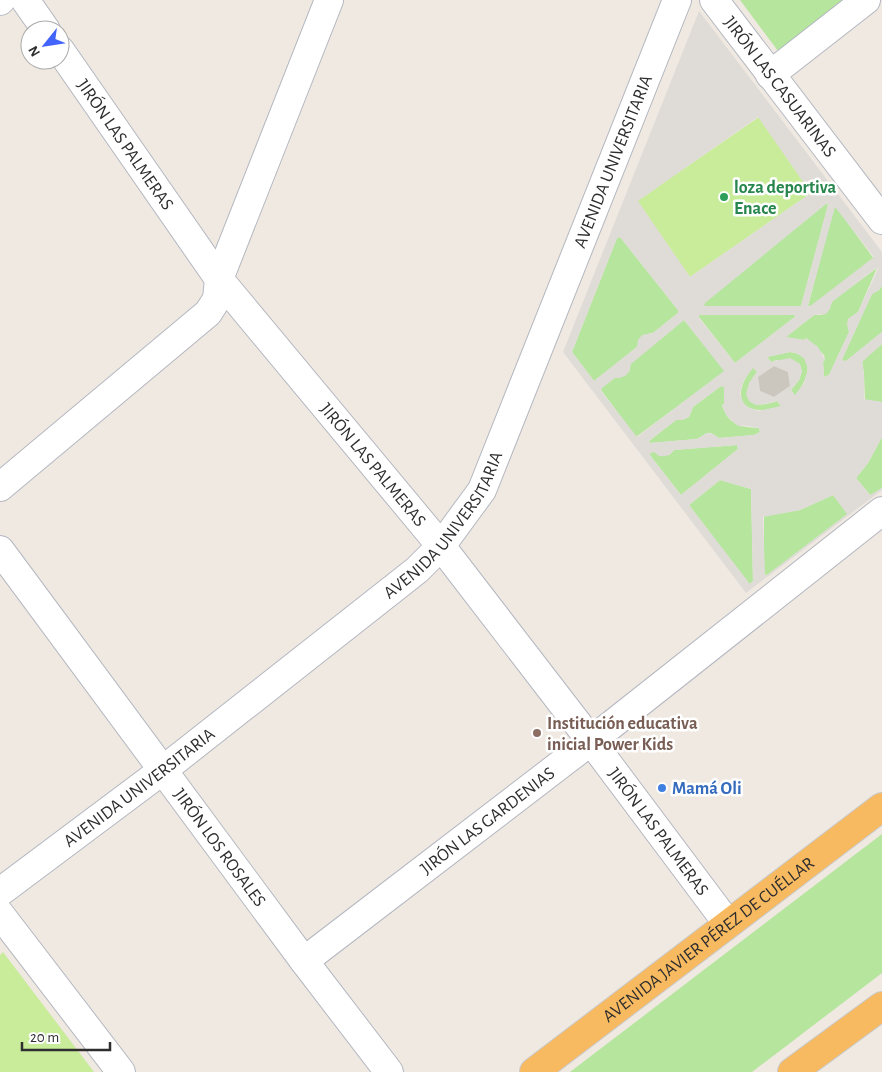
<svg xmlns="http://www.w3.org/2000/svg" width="882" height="1072" font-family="'Alegreya Sans',sans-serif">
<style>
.green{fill:#b6e59e}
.pitch{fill:#c9ec9a}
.plaza{fill:#dfdcd8;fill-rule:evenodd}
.building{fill:#cbc7bf}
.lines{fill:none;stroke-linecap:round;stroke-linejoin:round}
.minor-casing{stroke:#b4b7c1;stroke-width:30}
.trunk-casing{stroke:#c9c9c9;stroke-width:30}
.minor{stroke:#fff;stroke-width:28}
.trunk{stroke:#f8ba60;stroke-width:28}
.leisure-dot{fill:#2e9e5b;stroke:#fff;stroke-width:2}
.education-dot{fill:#8d6e63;stroke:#fff;stroke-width:2}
.shop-dot{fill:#3f7fe0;stroke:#fff;stroke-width:2}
.labels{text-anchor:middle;stroke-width:5;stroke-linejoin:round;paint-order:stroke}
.street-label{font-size:18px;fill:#2e2e2e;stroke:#fff}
.leisure-label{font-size:18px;font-weight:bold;fill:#27864d;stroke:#fff;text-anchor:start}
.education-label{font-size:18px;font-weight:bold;fill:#785e54;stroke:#fff;text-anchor:start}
.shop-label{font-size:18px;font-weight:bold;fill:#366cbe;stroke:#fff;text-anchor:start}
</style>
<rect width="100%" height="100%" fill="#efe9e1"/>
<g class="green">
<path d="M740,0H853L781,55Z"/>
<path d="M827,203L828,205L801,306H704V303Z"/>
<path d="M836,207L874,259L811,306H808L834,208Z"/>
<path d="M620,237L678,310V313L653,333H650L637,347L594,381L572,352L617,238Z"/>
<path d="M877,268L858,312L848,319L849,332L829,375L824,377L823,361L825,360L824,355L806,338L805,340L787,338V336L814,315H822L831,302Z"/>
<path d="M882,286V332L846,361L843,362L842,359L872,294L879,290Z"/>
<path d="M699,315H794L796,316L735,363L699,317Z"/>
<path d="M684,320L725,371L636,437L601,390V388L614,378L630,370V364Z"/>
<path d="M882,344V402L865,400L864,374L862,361Z"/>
<path d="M790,352C818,356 807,381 795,396L791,390L799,380L802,371L777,360L771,362L767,357Z"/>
<path d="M753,367L757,372L753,377L749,401C757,407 768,404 777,401L781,406C744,419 728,399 753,367Z"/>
<path d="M721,386L724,387V404L722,405C729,425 739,427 759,428L760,432L754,435L719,438L711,433H707L697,439L650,443L649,441L676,420H682L689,417L693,407Z"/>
<path d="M882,437V488L871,496L856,478L868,463Z"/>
<path d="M737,445L738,449L681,495L649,454L653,451L669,455L674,450Z"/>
<path d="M720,480L751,489L753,581L750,584H749L689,505Z"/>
<path d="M833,495L848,514L767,575L764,574V516L800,510Z"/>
<path d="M882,834V973L752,1072H570Z"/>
</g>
<g class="pitch">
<path d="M759,117L811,193L690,277L637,201Z"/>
<path d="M3,952L94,1072H0V955Z"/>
</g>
<path class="plaza" d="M699,11L882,252V286L879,290L872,294L842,360L846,361L882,332V344L862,362L864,374V399L882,402V437L868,463L856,478L870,495L882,488V490L746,593L563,352ZM758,117L811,193L690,277L638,201ZM827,203L828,205L801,306H704L705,303ZM835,207L874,257L809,307L808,305ZM620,237L678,310V313L653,333L642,335L638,340L637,347L594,381L572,352L617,238ZM876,268L878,269L858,312L848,319L847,325L849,332L829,375L824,377L823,362L825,360L818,347L806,338L804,340L787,337V336L814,315L826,314L830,309L832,302ZM699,315H794L796,316L735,363L699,318ZM684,320L724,371L637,437L601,391L602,388L615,378H619L625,376L629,372L631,364ZM790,352L796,353L804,358L808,369L804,383L795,395L791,390L799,380L802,371L800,364L790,358L771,362L767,357ZM774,366L788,372L790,386L774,397L760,391L758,377ZM753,368L757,372L749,383L746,394L749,401L756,405L764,404L777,401L781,406L758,411L747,407L743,402L740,394L741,388L744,380ZM721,386L724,387V404L722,405L726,415L737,425L742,427L743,425L759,428L760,432L754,435L719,438L713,434L707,433L697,439L649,443V441L676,420H682L689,417L693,407ZM737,445L738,449L681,495L649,454L654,452L659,456H665L669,455L674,450ZM720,480L751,489L753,581L750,584L689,505ZM833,495L847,514L767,575H765L763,517L800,510Z"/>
<path class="building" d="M774,366L788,372L790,386L774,397L760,391L758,377Z"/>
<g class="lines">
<g class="minor-casing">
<g id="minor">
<path d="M25,0L46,30"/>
<path id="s1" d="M714,0L882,220"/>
<path d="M0,1L1,0"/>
<path id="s2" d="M60,50L219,279L441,546L591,741L728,924"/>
<path d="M770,75L866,0"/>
<path d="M0,487L208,313L217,299L219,279L329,0"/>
<path id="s3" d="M0,550L304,961L389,1072"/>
<path id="s4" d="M0,892L163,770L417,570L441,546L482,490L677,0"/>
<path d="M0,914L121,1072"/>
<path id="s5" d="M304,961L591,741L882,511"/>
</g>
</g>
<g class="trunk-casing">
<g id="trunk">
<path id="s6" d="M534,1072L882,807"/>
<path d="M792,1072L882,1006"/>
</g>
</g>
<use href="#minor" class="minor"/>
<use href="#trunk" class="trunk"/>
</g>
<circle class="leisure-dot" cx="724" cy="197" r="5"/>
<circle class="education-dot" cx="537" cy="733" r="5"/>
<circle class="shop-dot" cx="662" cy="788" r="5"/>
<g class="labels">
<g class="street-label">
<text dy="6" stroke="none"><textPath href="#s1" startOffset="109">JIRÓN LAS CASUARINAS</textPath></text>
<text dy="6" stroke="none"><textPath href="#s2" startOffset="115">JIRÓN LAS PALMERAS</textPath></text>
<text dy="6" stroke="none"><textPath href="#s4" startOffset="984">AVENIDA UNIVERSITARIA</textPath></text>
<text dy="6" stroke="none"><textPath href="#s2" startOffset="520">JIRÓN LAS PALMERAS</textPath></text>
<text dy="6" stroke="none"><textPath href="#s4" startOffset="579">AVENIDA UNIVERSITARIA</textPath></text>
<text dy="6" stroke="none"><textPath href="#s4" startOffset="174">AVENIDA UNIVERSITARIA</textPath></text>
<text dy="6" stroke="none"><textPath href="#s5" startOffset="231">JIRÓN LAS GARDENIAS</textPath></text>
<text dy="6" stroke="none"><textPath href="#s2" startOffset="985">JIRÓN LAS PALMERAS</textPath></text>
<text dy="6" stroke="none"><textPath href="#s3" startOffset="370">JIRÓN LOS ROSALES</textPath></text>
<text dy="6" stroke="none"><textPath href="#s6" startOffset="219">AVENIDA JAVIER PÉREZ DE CUÉLLAR</textPath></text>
</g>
<g class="leisure-label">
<text x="734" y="193">loza deportiva<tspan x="734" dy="21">Enace</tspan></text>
</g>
<g class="education-label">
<text x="547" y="729">Institución educativa<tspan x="547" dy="21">inicial Power Kids</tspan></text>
</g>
<g class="shop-label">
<text x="672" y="794">Mamá Oli</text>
</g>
</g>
<g transform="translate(45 45) rotate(240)"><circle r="24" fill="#ffffff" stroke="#ababab"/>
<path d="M0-4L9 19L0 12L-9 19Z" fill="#4264fb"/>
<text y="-8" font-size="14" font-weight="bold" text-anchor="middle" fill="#2e2e2e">N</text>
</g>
<path d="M22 1042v8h88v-8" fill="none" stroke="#2e2e2e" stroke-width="2.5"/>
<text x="30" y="1042" font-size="15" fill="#2e2e2e" stroke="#ffffff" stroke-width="4" paint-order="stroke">20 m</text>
</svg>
